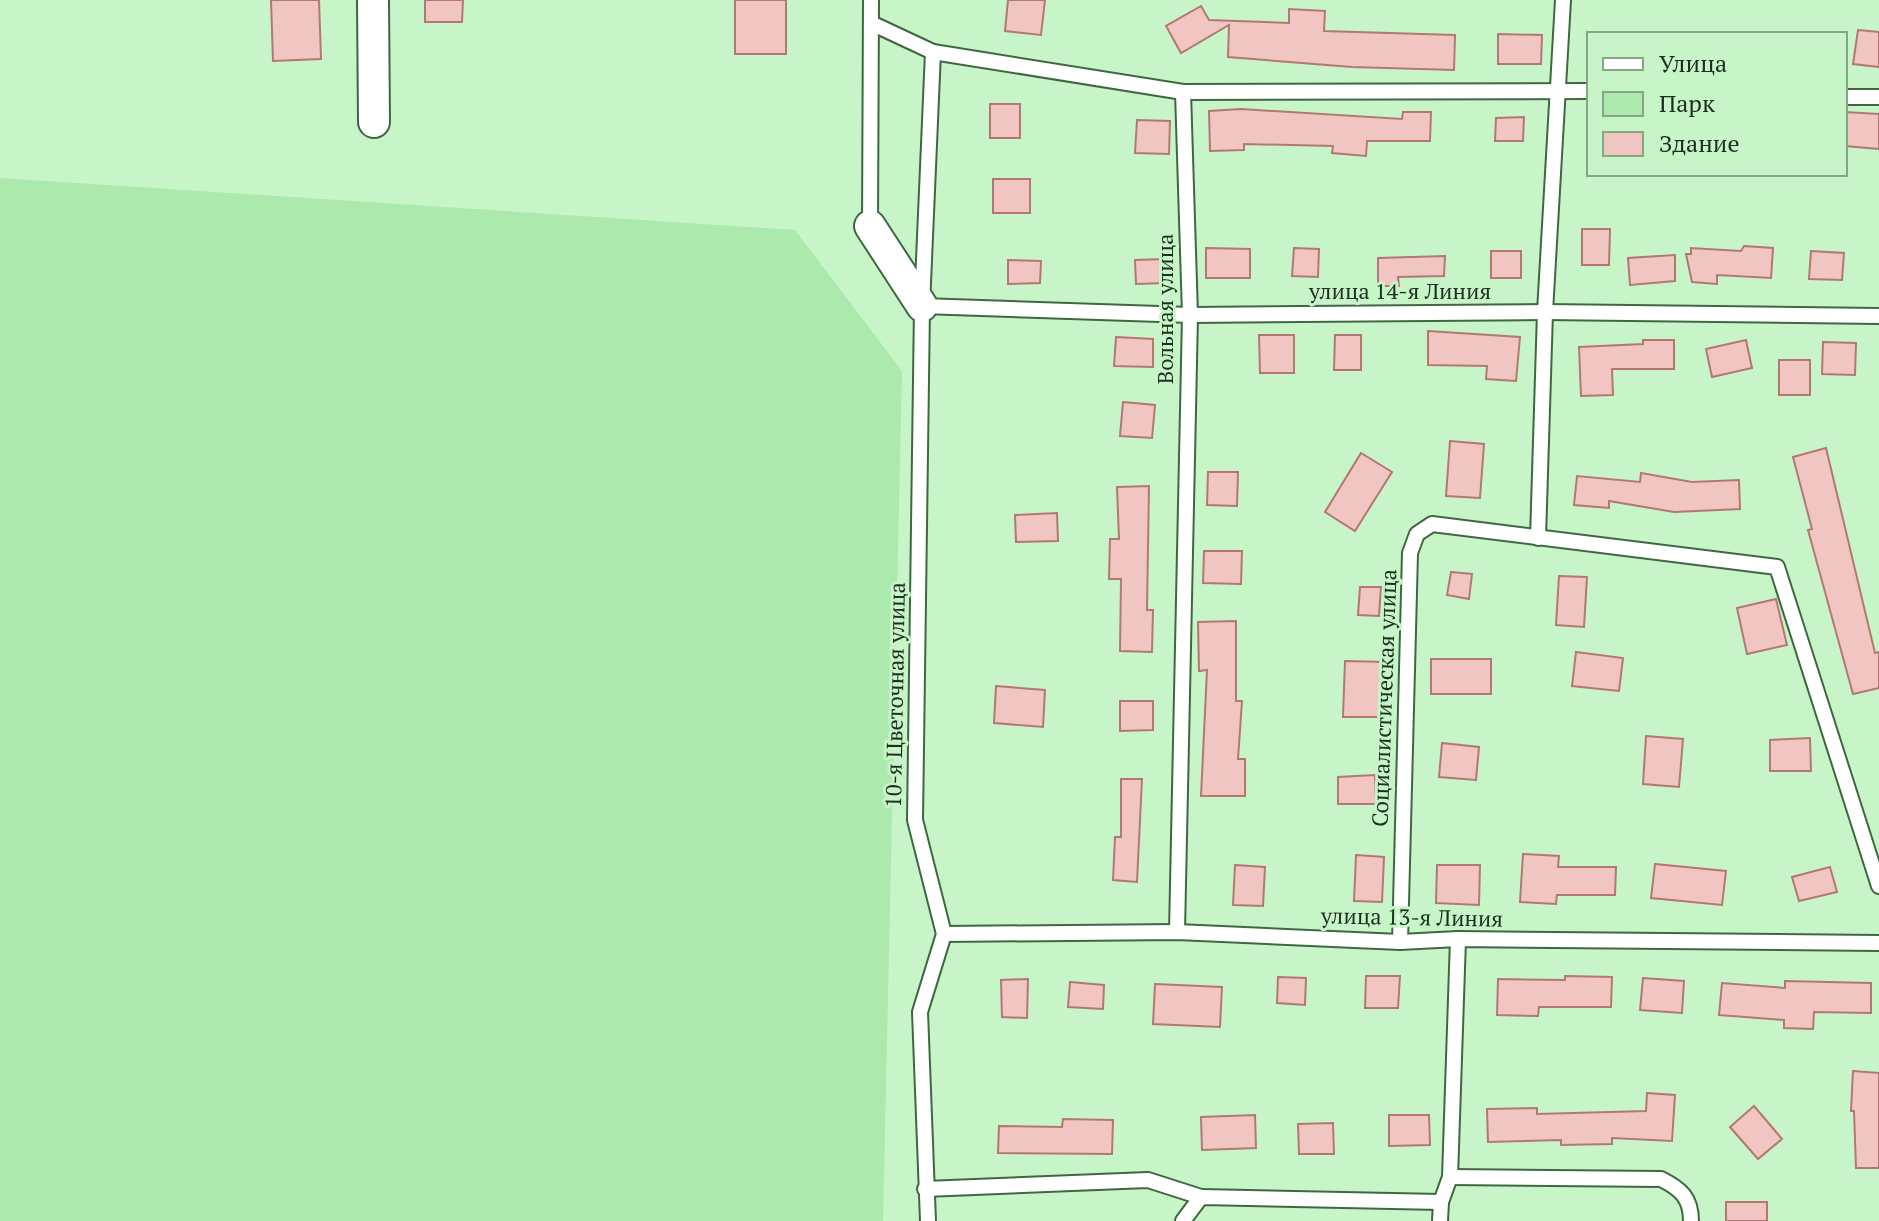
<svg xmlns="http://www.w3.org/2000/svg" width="1879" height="1221" font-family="'PT Serif',serif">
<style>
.green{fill:#abe9ad}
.building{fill:#f1c6c2;stroke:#b47872;stroke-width:2}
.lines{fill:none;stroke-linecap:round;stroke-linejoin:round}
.lane-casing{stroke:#3f6842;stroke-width:18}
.street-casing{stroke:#3f6842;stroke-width:34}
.lane{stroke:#fff;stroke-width:14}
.street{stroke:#fff;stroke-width:30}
.labels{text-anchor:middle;stroke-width:6;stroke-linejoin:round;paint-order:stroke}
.street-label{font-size:22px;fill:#1d2f1e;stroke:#c7f5c8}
</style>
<rect width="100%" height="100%" fill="#c7f5c8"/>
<path class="green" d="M0,178L795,230L902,371L883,1221H0Z"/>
<g class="building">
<path d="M271,0H319L321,59L273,61Z"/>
<path d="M425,0H463L462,22H425Z"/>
<rect x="735" y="0" width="51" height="54"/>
<path d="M1008,0H1045L1041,35L1005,31Z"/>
<path d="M1201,6L1209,20L1289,23V9L1325,11L1324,31L1455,35L1454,70L1352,67L1228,57L1229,25L1181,53L1166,26Z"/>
<path d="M1858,30L1879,32V67L1853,64Z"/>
<path d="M1498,34L1542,35L1541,64H1498Z"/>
<rect x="990" y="104" width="30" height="34"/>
<path d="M1241,109L1402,119L1403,112H1431L1430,141H1367L1366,156L1332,153L1333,146L1244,144V150L1210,151L1209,111Z"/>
<path d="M1845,112L1879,114V149L1845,146Z"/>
<path d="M1524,117L1523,141H1495L1496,118Z"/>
<path d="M1137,120L1170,121L1169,154L1135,153Z"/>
<rect x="993" y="179" width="37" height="34"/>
<path d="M1582,229H1610L1609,265H1582Z"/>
<path d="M1744,246L1773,248L1771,278L1717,275V284L1692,282L1686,254H1691V248L1741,251Z"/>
<path d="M1206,248L1250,249V278H1206Z"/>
<path d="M1294,248L1319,249L1318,277L1292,276Z"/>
<rect x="1491" y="251" width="30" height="27"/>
<path d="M1811,251L1844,253L1842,280L1809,279Z"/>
<path d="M1675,255V281L1630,285L1628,258Z"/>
<path d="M1445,256L1444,276L1398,277L1399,286H1378V258Z"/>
<path d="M1165,259L1166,283L1136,284L1135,260Z"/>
<path d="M1008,260L1041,261L1040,283L1008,284Z"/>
<path d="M1428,331L1520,337L1516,381L1486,379L1487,366L1428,365Z"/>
<path d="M1259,335H1294V373H1260Z"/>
<path d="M1335,335H1361V370H1334Z"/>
<path d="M1116,337L1153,339V367L1114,366Z"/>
<path d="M1643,340H1674V369H1612L1613,395L1581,396L1579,347L1643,344Z"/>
<path d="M1746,340L1752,368L1712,377L1706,349Z"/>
<path d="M1823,342L1856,343L1855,375L1822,374Z"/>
<rect x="1779" y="360" width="31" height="35"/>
<path d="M1123,402L1155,405L1152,438L1120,436Z"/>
<path d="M1450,441L1484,444L1480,498L1446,496Z"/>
<path d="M1826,448L1875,653L1879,652V688L1853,694L1808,530L1812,529L1793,457Z"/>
<path d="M1361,453L1392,472L1355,531L1325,512Z"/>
<path d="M1208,472H1238L1237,506L1207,505Z"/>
<path d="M1641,473L1692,482L1739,480L1740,509L1674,512L1609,501V508L1574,505L1577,476L1640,482Z"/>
<path d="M1149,486L1147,610H1153L1152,652L1120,651L1121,579H1109L1110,539H1119L1117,487Z"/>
<path d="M1057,513L1058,541L1016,542L1015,515Z"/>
<path d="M1204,551H1242L1241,584L1203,583Z"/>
<path d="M1451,572L1472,574L1469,599L1447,595Z"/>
<path d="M1559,576L1587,577L1584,627L1556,625Z"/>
<path d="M1360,587H1381L1379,616L1358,615Z"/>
<path d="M1776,599L1787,645L1747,654L1737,608Z"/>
<path d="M1236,621V701H1242L1238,759H1245V796H1201L1207,670L1199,671L1198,622Z"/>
<path d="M1576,652L1623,658L1619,691L1572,686Z"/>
<rect x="1431" y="659" width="60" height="35"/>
<path d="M1345,661L1387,662L1385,717H1343Z"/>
<path d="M996,686L1045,690L1043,727L994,723Z"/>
<path d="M1120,701H1153V730L1120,731Z"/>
<path d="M1646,736L1683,739L1679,787L1643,784Z"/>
<path d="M1810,738L1811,771H1770V740Z"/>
<path d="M1442,743L1479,747L1476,780L1439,777Z"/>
<path d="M1375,775L1376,804H1338V777Z"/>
<path d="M1121,779H1142L1137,882L1113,880L1115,837H1121Z"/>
<path d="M1523,854L1559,856L1558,867H1616L1615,895H1557L1556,904L1520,902Z"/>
<path d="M1356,855L1384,857L1382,902L1354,901Z"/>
<path d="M1655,864L1726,871L1722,905L1651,898Z"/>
<path d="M1235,865L1265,867L1263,906L1233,905Z"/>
<path d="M1437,865H1480L1479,905L1436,903Z"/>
<path d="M1830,867L1837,892L1799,901L1792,877Z"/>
<path d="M1366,976H1400L1398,1008H1365Z"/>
<path d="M1565,976L1612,977L1611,1007H1539L1538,1016L1497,1015L1498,979L1565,980Z"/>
<path d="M1278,977L1306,978L1305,1005L1277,1003Z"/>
<path d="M1643,978L1684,981L1682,1013L1640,1010Z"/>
<path d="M1028,979L1027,1018L1002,1017L1001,980Z"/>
<path d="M1785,981L1871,983V1013L1814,1012L1813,1029L1784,1028V1020L1719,1015L1722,983L1785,988Z"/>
<path d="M1070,982L1104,985L1103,1009L1068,1007Z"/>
<path d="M1155,984L1222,987L1220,1027L1153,1024Z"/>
<path d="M1853,1071L1879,1073V1168H1856L1854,1111H1851Z"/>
<path d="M1647,1093L1675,1095L1672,1141L1612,1138V1144L1561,1145V1140L1488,1142L1487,1109L1537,1108V1114L1646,1111Z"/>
<path d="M1754,1106L1782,1139L1758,1159L1730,1127Z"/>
<path d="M1255,1115L1256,1148L1202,1150L1201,1117Z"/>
<path d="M1389,1115H1429L1430,1145L1389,1146Z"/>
<path d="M1063,1119L1113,1120L1112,1154L998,1153L999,1126L1062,1127Z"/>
<path d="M1333,1123L1334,1154H1299L1298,1124Z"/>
<rect x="1726" y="1202" width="41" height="19"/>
</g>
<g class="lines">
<g class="lane-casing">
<g id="lane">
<path d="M871,23L933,52L1183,92"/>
<path d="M1845,97H1879"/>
<path d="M870,226L871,0"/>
<path d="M922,306L1190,315L1545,312L1879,316"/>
<path d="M1538,538L1545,312L1563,0"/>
<path d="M1177,932L1190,315L1183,92L1589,91"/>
<path d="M944,934L1177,932L1400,942L1458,939L1879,943"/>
<path d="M1400,942L1410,553L1417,534L1432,524L1777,567L1879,886"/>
<path d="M1450,1177L1661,1179C1681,1189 1691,1198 1691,1221"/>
<path d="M925,1189L1148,1180L1201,1197"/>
<path d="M928,1221L920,1012L944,934L915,820L922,306L933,52"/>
<path d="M1183,1221L1201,1197L1441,1202"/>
<path d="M1440,1221L1441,1202L1450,1177L1458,939"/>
</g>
</g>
<g class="street-casing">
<g id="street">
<path d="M373,0L374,122"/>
<path d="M870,226L922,306"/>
</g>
</g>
<use href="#lane" class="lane"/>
<use href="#street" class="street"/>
</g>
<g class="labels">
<g class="street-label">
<text x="1400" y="299">улица 14-я Линия</text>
<text transform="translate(1165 309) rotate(-90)" y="8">Вольная улица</text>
<text transform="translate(895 695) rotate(-89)" y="8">10-я Цветочная улица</text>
<text transform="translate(1384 698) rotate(-88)" y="8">Социалистическая улица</text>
<text transform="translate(1412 917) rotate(1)" y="8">улица 13-я Линия</text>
</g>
</g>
<rect x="1587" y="32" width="260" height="144" fill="#c7f5c8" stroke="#83a684" stroke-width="2"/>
<rect x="1603" y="58" width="40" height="12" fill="#ffffff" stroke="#83a684" stroke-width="2"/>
<text x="1659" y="72" font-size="24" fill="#1d2f1e">Улица</text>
<rect x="1603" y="92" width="40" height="24" fill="#abe9ad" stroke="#83a684" stroke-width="2"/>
<text x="1659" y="112" font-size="24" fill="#1d2f1e">Парк</text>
<rect x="1603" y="132" width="40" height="24" fill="#f1c6c2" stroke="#83a684" stroke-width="2"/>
<text x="1659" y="152" font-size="24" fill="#1d2f1e">Здание</text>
</svg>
